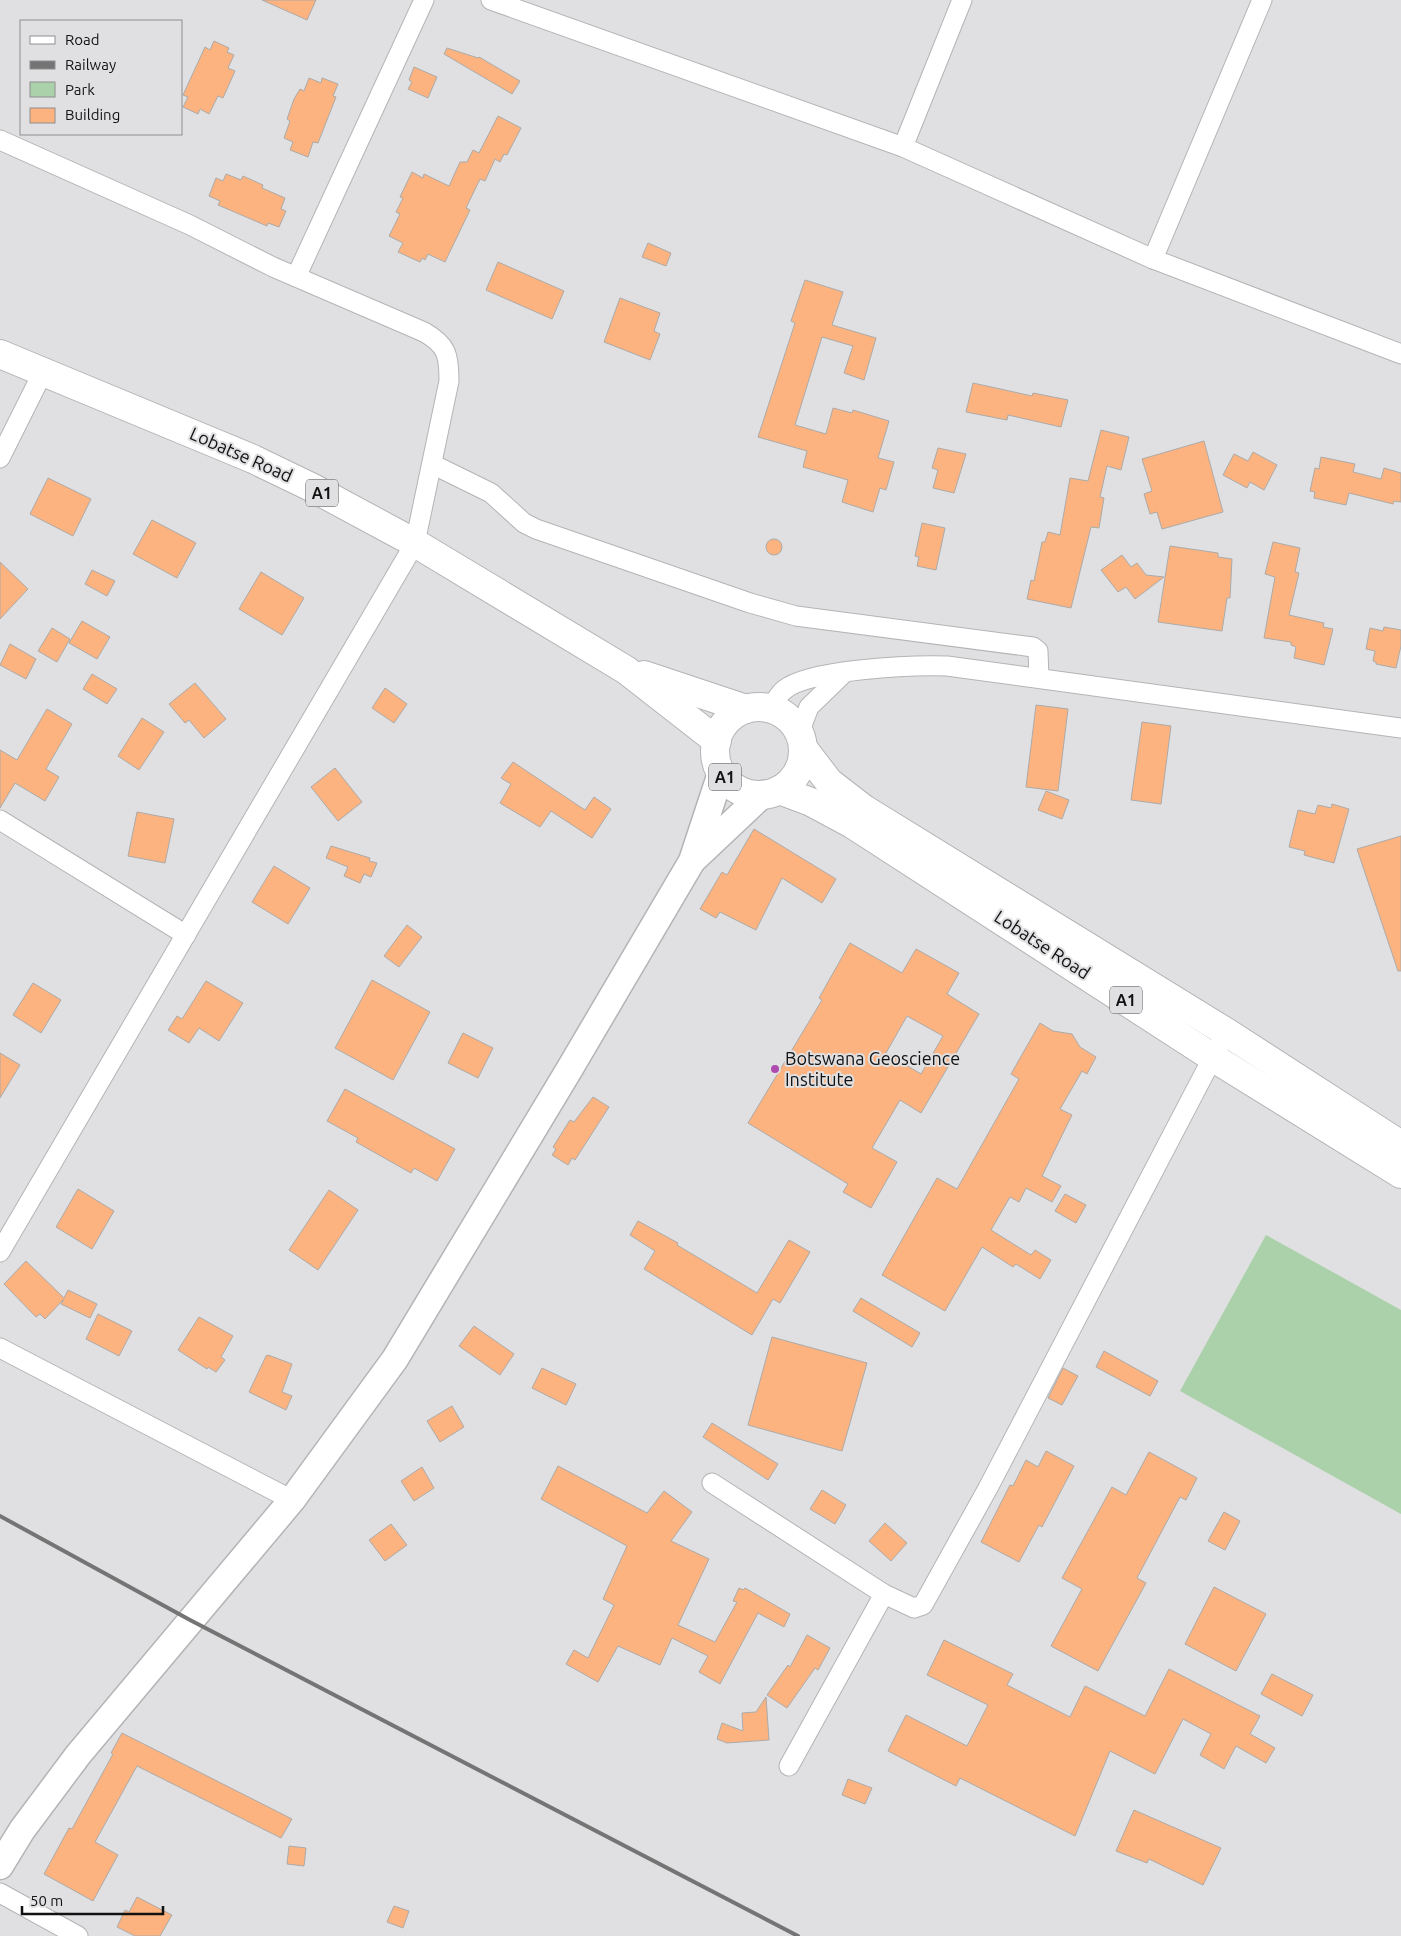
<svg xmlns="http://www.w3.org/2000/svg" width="1401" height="1936" font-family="Ubuntu,sans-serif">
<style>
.green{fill:#aad1a9}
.building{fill:#fcb37f;stroke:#acaaa9;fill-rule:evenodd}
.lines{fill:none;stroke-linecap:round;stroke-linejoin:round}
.street-casing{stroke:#b4b4b6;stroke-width:21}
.secondary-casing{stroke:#b4b4b6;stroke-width:29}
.highway-casing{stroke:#b4b4b6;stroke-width:30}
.street{stroke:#fff;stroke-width:19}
.secondary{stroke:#fff;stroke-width:26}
.highway{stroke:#fff;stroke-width:28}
.rail{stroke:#747475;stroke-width:4}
.poi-dot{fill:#af4aaf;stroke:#e0e0e2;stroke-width:2}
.labels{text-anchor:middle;stroke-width:4;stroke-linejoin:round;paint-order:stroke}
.shield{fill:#e0e0e2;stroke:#505051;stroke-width:1}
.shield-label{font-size:16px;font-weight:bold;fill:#121213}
.street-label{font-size:18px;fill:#121213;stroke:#e0e0e2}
.poi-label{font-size:18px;fill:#121213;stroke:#e0e0e2;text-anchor:start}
</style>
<rect width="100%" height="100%" fill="#e0e0e2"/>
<path class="green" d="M1266,1235L1401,1310V1514L1180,1391Z"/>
<g class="building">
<path d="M262,0H316L307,20Z"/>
<path d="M214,41L229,48L227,52L234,55L228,68L235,71L223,98L218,96L209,114L200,109L198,114L183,107L188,97L183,95L205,47L210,50Z"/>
<path d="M447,48L478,58L479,57L520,81L512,94L444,54Z"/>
<path d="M414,67L437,77L428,98L408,89L412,82L409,80Z"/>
<path d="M309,78L321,83L322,78L338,84L333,96L336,97L318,143L313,142L308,157L290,150L293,142L284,138L290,121L287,119L294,99L300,89L304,91Z"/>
<path d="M498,116L521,128L507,155L504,154L500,162L495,159L485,181L480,179L466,208L470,210L445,262L428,254L425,260L422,258L420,262L398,252L403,243L389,236L400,214L396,212L403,198L400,197L412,172L423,178L424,174L449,186L460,162H467L473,150L479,153Z"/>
<path d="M226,174L241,180L243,176L263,185L262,188L285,198L281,209L286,211L279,227L268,223L267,226L218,205L220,201L209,196L216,178L223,181Z"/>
<path d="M648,243L671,253L666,266L642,257Z"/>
<path d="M498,262L564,291L552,319L486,290Z"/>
<path d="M805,280L843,292L832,325L876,338L864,380L844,373L853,346L822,337L795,425L826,434L833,408L852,413L853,410L889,421L878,458L894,462L886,490L880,488L873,512L842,502L848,480L803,467L807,451L758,437L795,323L791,321Z"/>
<path d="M620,298L660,313L654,331L660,334L650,360L604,342Z"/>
<path d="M973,383L1032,396L1033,393L1068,400L1061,427L1008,415L1007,420L966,412Z"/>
<path d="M1101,430L1129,437L1121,470L1107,466L1100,497L1104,498L1099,528L1091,527L1071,608L1027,599L1031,580L1034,581L1042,542H1045L1048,532L1060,535L1070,478L1088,481Z"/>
<path d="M1204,441L1223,512L1162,529L1157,512L1150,514L1144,494L1152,491L1142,459Z"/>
<path d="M938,448L966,454L954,493L933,488L938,470L932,468Z"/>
<path d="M1253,452L1277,465L1264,490L1250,482L1247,488L1223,475L1234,454L1248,461Z"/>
<path d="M1321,457L1355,464L1353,472L1381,479L1384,468L1401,473V502L1394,501L1393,504L1349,493L1346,505L1314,498L1315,492L1310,491L1315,468L1319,469Z"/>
<path d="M48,478L91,499L73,536L30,514Z"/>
<path d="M152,520L196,543L177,578L133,554Z"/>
<path d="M922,523L945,528L936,570L917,566L919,557L915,556Z"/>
<circle cx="774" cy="547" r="8"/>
<path d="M1273,542L1300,548L1295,572L1299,573L1289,615L1324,623L1323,627L1333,629L1324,665L1294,658L1296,647L1291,645V642L1264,638L1275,577L1265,574Z"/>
<path d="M1170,546L1218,553V557L1232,559L1230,598H1227L1222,631L1158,622Z"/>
<path d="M1122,555L1131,567L1137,563L1146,575L1164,577L1135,599L1126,587L1118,592L1101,570Z"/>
<path d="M0,562L28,589L0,619Z"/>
<path d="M92,570L115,581L107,596L85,584Z"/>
<path d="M261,572L304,598L282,635L239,609Z"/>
<path d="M82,621L110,637L97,659L69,643Z"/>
<path d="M1384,627L1401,630V646L1396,668L1376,664V662L1373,661L1375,651L1366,649L1370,628L1383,631Z"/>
<path d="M52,628L70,639L57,662L38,651Z"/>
<path d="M10,644L36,659L26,679L0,665Z"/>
<path d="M92,674L117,689L107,704L83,689Z"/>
<path d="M195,683L226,719L204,738L189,720L185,723L169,704Z"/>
<path d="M385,688L407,704L394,723L372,708Z"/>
<path d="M1036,705L1068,709L1058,791L1026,787Z"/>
<path d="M47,709L72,724L46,769L59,777L45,801L15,783L0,808V750L17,760Z"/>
<path d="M142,718L164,732L139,770L118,756Z"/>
<path d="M1142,722L1171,726L1161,804L1131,800Z"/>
<path d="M513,762L585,810L594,797L611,809L592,838L551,811L540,827L500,803L511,784L501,778Z"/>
<path d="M335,768L362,802L338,821L311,787Z"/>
<path d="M1046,791L1069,800L1062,819L1038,810Z"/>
<path d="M1332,804L1349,809L1334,863L1304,855L1305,851L1289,847L1298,810L1315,814L1318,805L1331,808Z"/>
<path d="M137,812L174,819L165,863L128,856Z"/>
<path d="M754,829L836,879L822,903L782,878L756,930L720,912L716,918L700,909L722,872L727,875Z"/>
<path d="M1401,836V971H1398L1357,849Z"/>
<path d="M331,846L370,858L369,861L377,863L371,877L364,874L360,883L344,876L348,867L326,858Z"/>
<path d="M274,866L310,888L288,924L252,902Z"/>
<path d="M407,925L422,937L399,967L384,956Z"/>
<path d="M850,943L902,973L916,949L959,973L947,994L979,1014L921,1113L900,1100L872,1148L897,1162L871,1208L843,1192L848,1184L748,1123L822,1000L819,998ZM907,1016L943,1036L921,1074L886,1053Z"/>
<path d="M372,980L430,1012L393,1080L335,1048Z"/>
<path d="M206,981L243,1003L219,1041L199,1028L189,1043L168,1030L177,1016L182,1019Z"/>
<path d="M33,983L61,1000L41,1033L13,1015Z"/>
<path d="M1040,1023L1053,1031L1072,1034L1080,1047L1096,1057L1087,1074L1082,1071L1060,1109L1072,1115L1042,1176L1061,1186L1052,1202L1026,1188L1019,1202L1010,1197L991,1230L1031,1255L1035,1250L1051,1260L1040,1279L1016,1264L1013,1267L982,1247L945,1311L882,1275L937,1178L957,1189L1019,1079L1011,1074Z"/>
<path d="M463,1033L493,1048L478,1078L448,1063Z"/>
<path d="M0,1053L20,1065L0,1098Z"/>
<path d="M345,1089L455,1149L437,1181L414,1168L411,1173L356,1142L358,1138L327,1121Z"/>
<path d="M593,1097L609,1107L575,1160L572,1158L568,1165L552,1155L556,1149L553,1147L570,1120L574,1122Z"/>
<path d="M78,1189L114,1211L92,1249L56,1227Z"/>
<path d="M329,1190L358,1210L318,1270L289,1250Z"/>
<path d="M1065,1194L1086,1205L1076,1223L1055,1211Z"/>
<path d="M638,1221L678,1243L677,1245L757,1293L789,1240L810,1252L780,1303L773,1299L752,1335L644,1269L655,1251L630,1235Z"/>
<path d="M26,1261L64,1298L68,1290L97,1304L90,1318L61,1304L64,1299L45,1319L40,1314L36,1317L4,1284Z"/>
<path d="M861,1298L920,1333L912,1347L853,1311Z"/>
<path d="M98,1314L132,1331L119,1356L86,1339Z"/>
<path d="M199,1317L233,1336L221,1357L225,1360L216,1372L208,1367L207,1369L178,1350Z"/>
<path d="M474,1326L514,1354L500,1375L459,1346Z"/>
<path d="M772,1337L867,1363L842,1451L748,1425Z"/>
<path d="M1104,1351L1158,1381L1150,1396L1096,1367Z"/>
<path d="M268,1355L292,1364L282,1392L292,1396L286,1410L249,1392L266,1356Z"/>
<path d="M542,1368L576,1384L566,1405L532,1388Z"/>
<path d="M1063,1368L1078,1376L1062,1405L1048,1398Z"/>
<path d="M452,1406L464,1427L440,1442L427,1421Z"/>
<path d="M712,1423L778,1464L768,1480L703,1437Z"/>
<path d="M1046,1451L1074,1466L1042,1527L1039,1525L1019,1562L981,1542L1010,1485L1013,1486L1026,1460L1038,1467Z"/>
<path d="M1149,1452L1197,1478L1186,1500L1180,1497L1137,1578L1146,1583L1098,1671L1051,1646L1082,1589L1062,1578L1112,1487L1126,1495Z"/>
<path d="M558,1466L647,1513L664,1491L692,1512L671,1541L709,1559L678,1625L715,1642L737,1602L733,1601L739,1588L743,1590L745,1588L790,1614L784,1627L758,1613L720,1684L699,1672L708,1656L672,1638L660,1665L618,1646L598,1682L566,1664L574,1650L588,1658L614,1605L603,1599L627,1546L541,1499Z"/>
<path d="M422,1467L434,1488L414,1501L401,1481Z"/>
<path d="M822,1490L846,1505L835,1524L810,1509Z"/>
<path d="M1224,1512L1240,1521L1225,1550L1208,1541Z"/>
<path d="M885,1523L907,1543L891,1561L869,1541Z"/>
<path d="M391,1524L407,1545L385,1561L369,1540Z"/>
<path d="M1214,1587L1266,1614L1236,1671L1185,1644Z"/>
<path d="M807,1635L830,1648L818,1670L815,1668L787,1708L767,1695L788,1665L790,1667Z"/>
<path d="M944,1640L1013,1674L1007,1685L1070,1717L1085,1686L1145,1716L1169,1669L1260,1716L1250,1734L1275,1748L1266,1763L1236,1746L1224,1769L1200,1755L1211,1734L1183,1719L1155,1774L1110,1751L1075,1836L960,1778L956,1786L888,1751L906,1715L967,1746L988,1705L927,1675Z"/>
<path d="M1272,1674L1313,1695L1302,1716L1261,1694Z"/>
<path d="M766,1697L769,1740L727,1743L717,1739L722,1723L743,1731L742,1713L756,1712Z"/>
<path d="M122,1733L292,1819L281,1838L137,1766L95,1842L118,1855L93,1901L44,1874L69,1828L72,1829L113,1754L111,1753Z"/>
<path d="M848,1779L872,1788L865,1804L842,1795Z"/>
<path d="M1134,1810L1221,1848L1203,1885L1149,1859L1147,1863L1116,1851Z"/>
<path d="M289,1846L306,1848L304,1866L287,1864Z"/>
<path d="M137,1897L172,1915L160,1936H135L117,1927L125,1910L129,1912Z"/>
<path d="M394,1906L409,1911L403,1928L387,1922Z"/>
</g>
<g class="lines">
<g class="street-casing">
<g id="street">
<path d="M491,0L903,147L1153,259L1401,354"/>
<path d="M0,140L190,225L273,267L424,332C447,345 449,355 449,381L415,543L0,1252"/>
<path d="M903,147L962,0"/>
<path d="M1153,259L1262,0"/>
<path d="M296,277L424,0"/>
<path d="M0,458L44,370"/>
<path d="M432,464L491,493L524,523L536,529L750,603L796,616L1033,647L1038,651L1039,678"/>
<path d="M770,708C775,702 779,694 784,690C808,669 914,665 947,666L1401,728"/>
<path d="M799,733L809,707L844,673"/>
<path d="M0,820L186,935"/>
<path d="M0,1348L292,1500"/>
<path d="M712,1483L884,1594L914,1608L923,1605L988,1488L1226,1032"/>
<path d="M789,1766L884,1594"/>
<path d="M0,1893L78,1936"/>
</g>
</g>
<g class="secondary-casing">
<g id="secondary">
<path d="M694,859L763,794"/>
<path d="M0,1866L22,1830L78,1755L292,1500L395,1359L569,1070L692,861L721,773"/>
</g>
</g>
<g class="highway-casing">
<g id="highway">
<path d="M0,354L253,459L313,488L415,543L626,670L717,741"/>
<path d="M644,675L746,709"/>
<circle cx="759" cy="751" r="44"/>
<path d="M803,748L829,782L864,809L1226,1032L1401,1145"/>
<path d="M779,790L811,802L852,824L1212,1057L1401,1174"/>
</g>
</g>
<use href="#street" class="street"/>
<use href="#secondary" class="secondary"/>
<use href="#highway" class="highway"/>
<path class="rail" d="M0,1516L190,1620L798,1936"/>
</g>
<circle class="poi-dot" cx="775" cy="1069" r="5"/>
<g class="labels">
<g class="shield">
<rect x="306" y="479.5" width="32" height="27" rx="4"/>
<rect x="709" y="763.5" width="32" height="27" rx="4"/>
<rect x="1110" y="986.5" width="32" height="27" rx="4"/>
</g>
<g class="shield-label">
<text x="322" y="499">A1</text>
<text x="725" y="783">A1</text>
<text x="1126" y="1006">A1</text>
</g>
<g class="street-label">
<text transform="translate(241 455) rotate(24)" y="6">Lobatse Road</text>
<text transform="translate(1042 945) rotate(33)" y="6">Lobatse Road</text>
</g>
<g class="poi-label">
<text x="785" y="1065">Botswana Geoscience<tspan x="785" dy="21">Institute</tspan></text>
</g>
</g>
<rect x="20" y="20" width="162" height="115" fill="#e0e0e2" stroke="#8e8e8f"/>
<rect x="30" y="36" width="25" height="8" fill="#ffffff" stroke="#8e8e8f"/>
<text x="65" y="45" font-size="15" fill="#121213">Road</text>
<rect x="30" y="61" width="25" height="8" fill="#747475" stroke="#8e8e8f"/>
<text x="65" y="70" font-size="15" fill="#121213">Railway</text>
<rect x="30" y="82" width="25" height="15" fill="#aad1a9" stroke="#8e8e8f"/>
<text x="65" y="95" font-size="15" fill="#121213">Park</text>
<rect x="30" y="108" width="25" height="15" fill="#fcb37f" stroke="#8e8e8f"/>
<text x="65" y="120" font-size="15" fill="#121213">Building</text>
<path d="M22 1906v8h141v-8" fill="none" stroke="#121213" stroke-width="2.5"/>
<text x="30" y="1906" font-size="15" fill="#121213" stroke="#e0e0e2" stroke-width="4" paint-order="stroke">50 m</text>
</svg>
